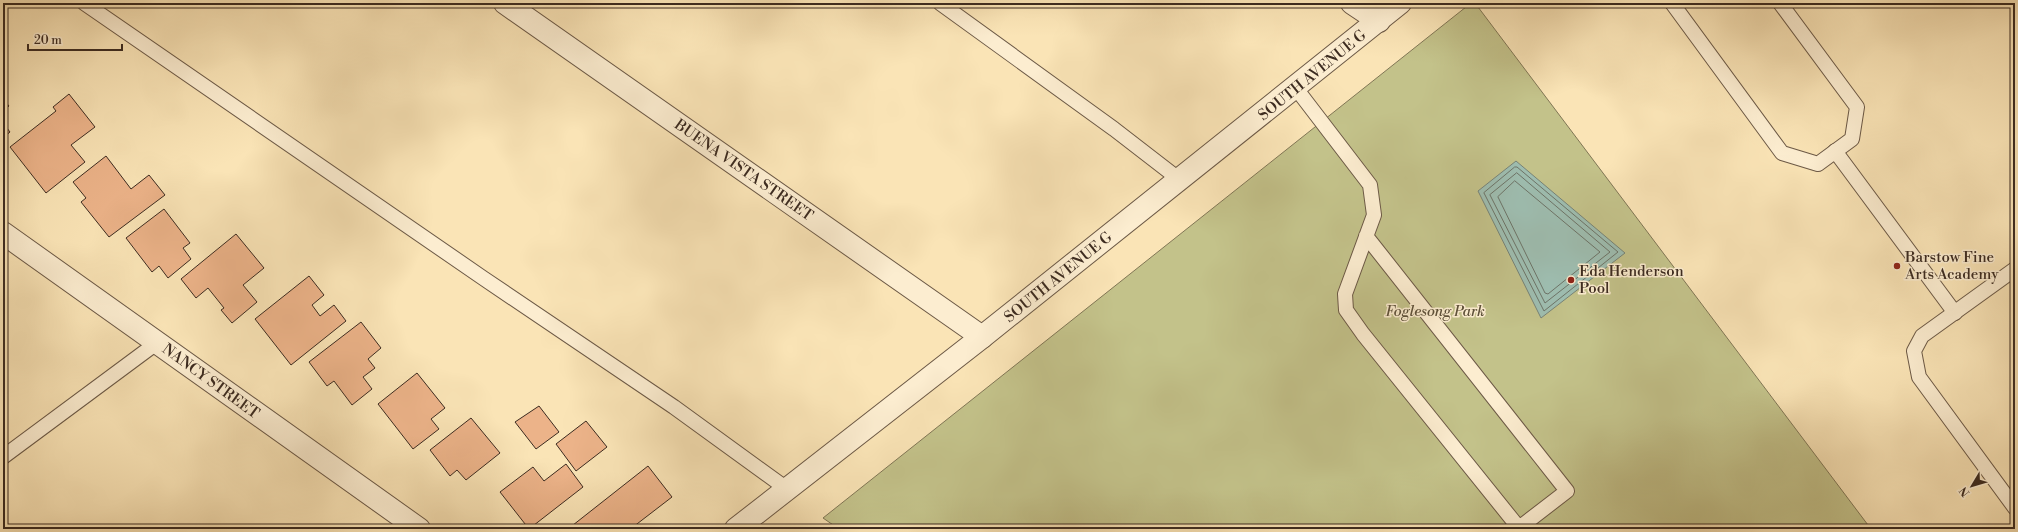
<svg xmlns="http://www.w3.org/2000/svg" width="2018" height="532" font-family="'Libre Bodoni',serif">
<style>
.green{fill:#c3c28a;stroke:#807655}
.water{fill:#9ebeb1;stroke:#778377}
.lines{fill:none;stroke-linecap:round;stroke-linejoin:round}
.shore{stroke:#6d7468;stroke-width:1}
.building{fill:#ecb389;stroke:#3c2b20}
.service-casing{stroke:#6c5946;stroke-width:16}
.minor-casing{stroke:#6c5946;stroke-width:24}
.service{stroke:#fcedd0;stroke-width:14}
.minor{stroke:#fcedd0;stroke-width:22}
.poi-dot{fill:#8f2418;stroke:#fcedd0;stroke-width:1.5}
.labels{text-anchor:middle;stroke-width:3;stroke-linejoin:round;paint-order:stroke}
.street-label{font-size:15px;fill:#3c2b20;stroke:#fcedd0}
.poi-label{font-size:15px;fill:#3c2b20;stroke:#fcedd0;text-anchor:start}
.park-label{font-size:15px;font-style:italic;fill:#5e513a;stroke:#fcedd0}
</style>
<rect width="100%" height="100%" fill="#fae4b6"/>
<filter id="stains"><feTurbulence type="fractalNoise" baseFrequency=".005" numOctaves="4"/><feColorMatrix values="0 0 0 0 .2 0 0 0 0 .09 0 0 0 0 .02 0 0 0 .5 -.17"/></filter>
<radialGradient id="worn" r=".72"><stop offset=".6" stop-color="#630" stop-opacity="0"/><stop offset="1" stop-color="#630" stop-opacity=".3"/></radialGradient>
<path class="green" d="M1471,3H1475L1871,529H839L823,518Z"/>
<path class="water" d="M1516,161L1625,253L1541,318L1478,191Z"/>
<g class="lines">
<g class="shore">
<path d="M1515,167H1517L1618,252L1544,311L1484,193Z"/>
<path d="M1517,173L1610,252L1545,303L1490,195Z"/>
<path d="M1515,181L1600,252L1548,294L1545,293L1498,197Z"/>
</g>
</g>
<g class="building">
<path d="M69,94L95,127L71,145L85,162L46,193L10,147L56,111L53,107Z"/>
<path d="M3,99L9,106L3,111Z"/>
<path d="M3,123L10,132L3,138Z"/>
<path d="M106,156L131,189L149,175L165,195L109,237L81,202L86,198L73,182Z"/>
<path d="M164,209L190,243L183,248L191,259L168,278L159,266L152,272L126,238Z"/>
<path d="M236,234L264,268L243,285L257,302L232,323L221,310L224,308L208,288L196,298L181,279Z"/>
<path d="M309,276L324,295L312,305L320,316L334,305L346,321L291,365L255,319Z"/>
<path d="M361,322L381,348L368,359L375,368L363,377L372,389L352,405L334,381L327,386L309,362Z"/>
<path d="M417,373L445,408L431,419L439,429L413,449L378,404Z"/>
<path d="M539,406L559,432L536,449L515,422Z"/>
<path d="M471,418L500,453L466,480L457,470L450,476L430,450Z"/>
<path d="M586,421L607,447L576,471L556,444Z"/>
<path d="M566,464L583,487L529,529L500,492L533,467L544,481Z"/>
<path d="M648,466L672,497L633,527L635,529H568Z"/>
</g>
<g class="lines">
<g class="service-casing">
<g id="service">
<path d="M84,3L483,278L674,407L787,489"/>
<path d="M940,3L1114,129L1180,180"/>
<path d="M1672,3L1782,153L1818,164L1852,139L1857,107L1780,3"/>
<path d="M1295,87L1370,185L1374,215L1345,294L1346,310L1363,334L1519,528L1567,491L1366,236"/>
<path d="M1835,151L1955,313"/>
<path d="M2015,269L1922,336L1914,351L1919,377L2015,508"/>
<path d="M3,457L158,342"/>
</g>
</g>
<g class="minor-casing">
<g id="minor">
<path d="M505,3L982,337"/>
<path d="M1352,3L1379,21"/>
<path d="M3,233L419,529"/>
<path d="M736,529L982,337L1400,3"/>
</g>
</g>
<use href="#service" class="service"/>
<use href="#minor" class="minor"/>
</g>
<g class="poi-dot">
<circle cx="1897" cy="266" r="4"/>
<circle cx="1571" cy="280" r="4"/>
</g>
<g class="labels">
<g class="street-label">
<text transform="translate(1312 75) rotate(-39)" y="5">SOUTH AVENUE G</text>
<text transform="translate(744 170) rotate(35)" y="5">BUENA VISTA STREET</text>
<text transform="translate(1058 277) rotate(-39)" y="5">SOUTH AVENUE G</text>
<text transform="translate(211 381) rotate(36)" y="5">NANCY STREET</text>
</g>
<g class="poi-label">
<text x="1905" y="262">Barstow Fine<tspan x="1905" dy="17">Arts Academy</tspan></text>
<text x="1579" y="276">Eda Henderson<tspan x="1579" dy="17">Pool</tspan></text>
</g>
<g class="park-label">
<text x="1435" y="316">Foglesong Park</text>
</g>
</g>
<rect width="2018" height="532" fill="none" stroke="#fae4b6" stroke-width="16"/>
<rect x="4" y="4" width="2010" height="524" fill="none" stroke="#3c2b20" stroke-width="2"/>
<rect x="8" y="8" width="2002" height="516" fill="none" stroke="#3c2b20"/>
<g transform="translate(1972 486) rotate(232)" stroke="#fcedd0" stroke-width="3" paint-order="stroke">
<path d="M0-3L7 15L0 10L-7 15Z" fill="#3c2b20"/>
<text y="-6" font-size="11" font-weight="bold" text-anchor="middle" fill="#3c2b20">N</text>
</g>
<path d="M28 44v6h94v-6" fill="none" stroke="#3c2b20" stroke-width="2"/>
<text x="34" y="44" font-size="12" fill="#3c2b20" stroke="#fcedd0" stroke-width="3" paint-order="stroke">20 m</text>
<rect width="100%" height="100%" filter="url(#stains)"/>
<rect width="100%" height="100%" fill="url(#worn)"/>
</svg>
